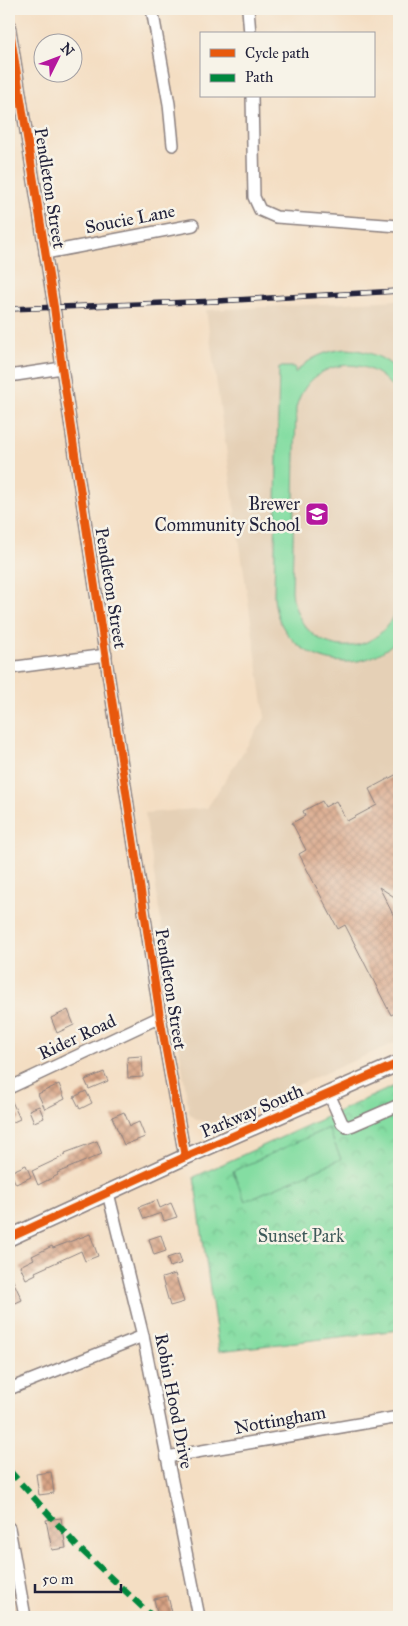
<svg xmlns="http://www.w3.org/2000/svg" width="408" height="1626" font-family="'IM FELL Great Primer',serif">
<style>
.built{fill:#e5d0b6}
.park{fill:url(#park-crowns);stroke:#53806e}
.pitch{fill:#84dda2;stroke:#53806e}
.building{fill:url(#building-cross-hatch)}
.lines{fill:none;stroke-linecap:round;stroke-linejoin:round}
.minor-casing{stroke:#8b807f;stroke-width:14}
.major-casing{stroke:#8b807f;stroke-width:18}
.minor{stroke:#fff;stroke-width:11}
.major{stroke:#fff;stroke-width:15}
.rail-casing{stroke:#22223b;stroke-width:5.5}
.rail{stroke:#f7f3e8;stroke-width:4;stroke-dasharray:11;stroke-linecap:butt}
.quiet{stroke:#00873e;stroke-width:6;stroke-dasharray:12 6;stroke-linecap:butt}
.cycleway-casing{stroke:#f7f3e8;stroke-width:11}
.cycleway{stroke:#e8590c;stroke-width:8}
.labels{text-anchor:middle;stroke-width:5;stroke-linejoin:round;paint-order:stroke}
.street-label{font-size:18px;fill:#22223b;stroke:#f7f3e8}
.poi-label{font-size:18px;fill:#22223b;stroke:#f7f3e8;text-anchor:end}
.park-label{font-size:18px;fill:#3f5a5a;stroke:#f7f3e8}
</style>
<defs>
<pattern id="park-crowns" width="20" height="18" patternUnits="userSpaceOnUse" patternTransform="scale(1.25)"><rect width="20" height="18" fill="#84dda2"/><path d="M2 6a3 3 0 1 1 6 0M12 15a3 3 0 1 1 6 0" fill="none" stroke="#72bd8c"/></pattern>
<pattern id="building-cross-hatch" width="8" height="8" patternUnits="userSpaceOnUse" patternTransform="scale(1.25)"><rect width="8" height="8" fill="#d8a283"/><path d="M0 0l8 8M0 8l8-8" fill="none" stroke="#af846c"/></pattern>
</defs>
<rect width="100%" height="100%" fill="#f7f3e8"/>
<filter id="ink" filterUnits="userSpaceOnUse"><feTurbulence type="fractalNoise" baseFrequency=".02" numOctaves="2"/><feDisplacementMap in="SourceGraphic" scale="10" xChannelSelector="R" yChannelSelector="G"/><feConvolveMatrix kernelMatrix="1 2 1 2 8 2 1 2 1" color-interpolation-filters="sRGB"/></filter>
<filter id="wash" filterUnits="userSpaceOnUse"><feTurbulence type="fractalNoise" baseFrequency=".0096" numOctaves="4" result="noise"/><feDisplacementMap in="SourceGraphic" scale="20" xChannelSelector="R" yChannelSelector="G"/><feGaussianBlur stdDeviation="1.12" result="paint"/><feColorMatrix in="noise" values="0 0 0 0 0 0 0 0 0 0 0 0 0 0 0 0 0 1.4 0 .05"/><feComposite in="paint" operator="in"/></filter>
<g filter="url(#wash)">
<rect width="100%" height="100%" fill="#f4dec3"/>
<path class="built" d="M399,300V1041L211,1123L197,1120L189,1113L145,813L207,808L265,718L206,310Z"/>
<path class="park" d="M399,1084V1330L219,1351L194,1177Z"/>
<g class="pitch">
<path d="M345,349C366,350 384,356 399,372V400C379,350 309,355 296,408L292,591C298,661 387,666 399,597V637C359,686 275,658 274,595L279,367H295V373C309,358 325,351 345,349Z"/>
<path d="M328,1128L341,1159L245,1201L233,1171Z"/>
</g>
<g id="blocks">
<g class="building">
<path d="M399,773V900L379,887L399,926V1011L391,1015L345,925L338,929L299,854L306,850L292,823L305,816L303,811L322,801L325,807L336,801L347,821L377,805L369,789Z"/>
<path d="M68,1010L74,1025L57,1033L51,1018Z"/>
<path d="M142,1056L143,1077L128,1078L127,1057Z"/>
<path d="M104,1072L108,1081L89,1089L85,1080Z"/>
<path d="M59,1084L65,1099L45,1109L38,1094Z"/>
<path d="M86,1091L92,1103L80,1109L74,1097Z"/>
<path d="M9,1095L20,1119L9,1124Z"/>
<path d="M39,1106L44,1118L34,1122L29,1110Z"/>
<path d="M124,1112L130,1126L139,1122L145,1137L124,1145L112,1117Z"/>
<path d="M97,1141L102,1154L57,1173L58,1175L38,1185L32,1171L66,1155L65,1153Z"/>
<path d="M26,1165L31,1177L16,1184L10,1172Z"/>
<path d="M157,1200L160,1208L171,1203L177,1217L164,1221L161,1213L144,1219L139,1207Z"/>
<path d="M90,1234L98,1256L85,1261L81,1251L35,1272L36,1274L26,1279L20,1266L34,1259L32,1256L52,1246L53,1248Z"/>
<path d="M161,1235L166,1251L154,1255L149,1239Z"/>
<path d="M179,1254L182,1263L170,1267L167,1258Z"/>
<path d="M9,1272L22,1300L9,1306Z"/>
<path d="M175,1274L184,1302L170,1306L162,1278Z"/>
<path d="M51,1472L54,1493L39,1495L36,1474Z"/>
<path d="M61,1518L66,1548L52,1550L46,1520Z"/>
<path d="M168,1596L173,1617H158L154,1599Z"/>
</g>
</g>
</g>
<g filter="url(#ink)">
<use href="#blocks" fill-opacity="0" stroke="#8b807f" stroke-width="1"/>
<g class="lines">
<g class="minor-casing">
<g id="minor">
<path d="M152,9L169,104L173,145"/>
<path d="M248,9L250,34"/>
<path d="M9,24L54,307L62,368L160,1017L185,1157"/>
<path d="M252,96L254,197L260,210L276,217L399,226"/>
<path d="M45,253L193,225"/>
<path d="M9,376L62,368"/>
<path d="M9,668L106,655"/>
<path d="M9,1088L160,1017"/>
<path d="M329,1094L342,1123L347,1127L353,1125L399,1105"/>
<path d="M108,1193L143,1336L199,1617"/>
<path d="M9,1389L143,1336"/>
<path d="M167,1457L399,1417"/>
<path d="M9,1528L25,1617"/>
</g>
</g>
<g class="major-casing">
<path id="major" d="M9,1238L185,1157L399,1063"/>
</g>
<use href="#minor" class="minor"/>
<use href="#major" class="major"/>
<g class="rail-casing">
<path id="rail" d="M9,309L217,301L399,291"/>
</g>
<use href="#rail" class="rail"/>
<path class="quiet" d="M9,1470L78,1547L153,1617"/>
<g class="cycleway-casing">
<g id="cycleway">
<path d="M9,24L54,307L62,368L160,1017L185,1157"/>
<path d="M9,1238L185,1157L399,1063"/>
</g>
</g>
<use href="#cycleway" class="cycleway"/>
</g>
</g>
<defs>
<g id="school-square" transform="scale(1.25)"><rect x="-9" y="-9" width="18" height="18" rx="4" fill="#b5179e" stroke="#f7f3e8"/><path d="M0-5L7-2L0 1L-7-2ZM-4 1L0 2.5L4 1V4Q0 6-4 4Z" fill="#fff"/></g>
</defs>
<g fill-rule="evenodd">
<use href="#school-square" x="317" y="514"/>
</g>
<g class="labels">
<g class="street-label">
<text transform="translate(50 188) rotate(81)" y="6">Pendleton Street</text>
<text transform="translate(130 219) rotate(-11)" y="6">Soucie Lane</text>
<text transform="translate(111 588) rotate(81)" y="6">Pendleton Street</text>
<text transform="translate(171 989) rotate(81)" y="6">Pendleton Street</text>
<text transform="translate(77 1037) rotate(-25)" y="6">Rider Road</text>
<text transform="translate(252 1111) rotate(-23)" y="6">Parkway South</text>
<text transform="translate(174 1401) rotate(79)" y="6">Robin Hood Drive</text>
<text transform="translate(280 1420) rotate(-10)" y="6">Nottingham</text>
</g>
<g class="poi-label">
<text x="300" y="510">Brewer<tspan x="300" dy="21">Community School</tspan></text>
</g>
<g class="park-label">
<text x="301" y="1242">Sunset Park</text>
</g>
</g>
<rect width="408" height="1626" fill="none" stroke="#f7f3e8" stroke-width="30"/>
<rect x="200" y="32" width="175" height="65" fill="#f7f3e8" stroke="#a29fa3"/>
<rect x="210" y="49" width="25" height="8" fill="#e8590c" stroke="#a29fa3"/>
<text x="245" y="58" font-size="15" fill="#22223b">Cycle path</text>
<rect x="210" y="74" width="25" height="8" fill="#00873e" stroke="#a29fa3"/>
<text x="245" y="82" font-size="15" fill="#22223b">Path</text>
<g transform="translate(58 58) rotate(48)"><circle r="24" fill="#f7f3e8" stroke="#a29fa3"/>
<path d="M0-4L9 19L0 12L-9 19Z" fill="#b5179e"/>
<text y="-8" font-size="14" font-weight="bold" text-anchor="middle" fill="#22223b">N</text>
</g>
<path d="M35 1584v8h86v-8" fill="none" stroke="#22223b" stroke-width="2.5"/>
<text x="42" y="1584" font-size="15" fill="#22223b" stroke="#f7f3e8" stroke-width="4" paint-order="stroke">50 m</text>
</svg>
